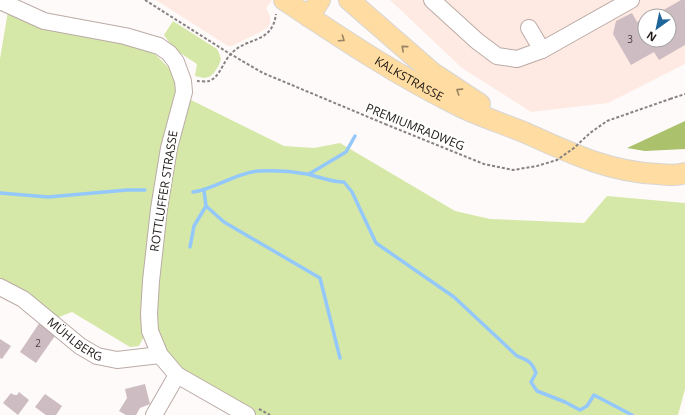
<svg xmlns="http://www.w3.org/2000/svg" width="685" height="415" font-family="'Open Sans',sans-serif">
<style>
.built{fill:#feeae2;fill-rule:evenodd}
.green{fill:#d5e8a7}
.forest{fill:#abc16c}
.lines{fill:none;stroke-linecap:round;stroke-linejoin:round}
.stream{stroke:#94c8fb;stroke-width:3.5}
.building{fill:#cdbcc1}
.minor-casing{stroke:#bbaba6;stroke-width:18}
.major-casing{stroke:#d7d6d5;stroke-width:22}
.path{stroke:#878281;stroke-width:2;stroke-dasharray:3 2;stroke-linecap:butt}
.minor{stroke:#fff;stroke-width:16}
.major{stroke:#ffdca1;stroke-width:20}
.path-bridge{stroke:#878281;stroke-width:2;stroke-dasharray:3 2;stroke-linecap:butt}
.oneway{stroke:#9a8463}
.labels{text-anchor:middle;stroke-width:4;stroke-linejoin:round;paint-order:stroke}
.number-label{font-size:10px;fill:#4a4242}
.street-label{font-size:12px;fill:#1f1917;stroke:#fff}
</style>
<rect width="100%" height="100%" fill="#fefaf9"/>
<g class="built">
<path d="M156,0H272L266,8L270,16V24L266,29L232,46H228Z"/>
<path d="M390,0H685V64L608,103L531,112L462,68ZM645,16H669V40H645Z"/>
</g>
<g class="green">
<path d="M8,11L123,42L155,54L170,69L176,81L178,90L145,334L139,346L130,347L72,312L51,320L0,286V59Z"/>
<path d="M173,21L217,49L219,53L221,59L219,65L214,73L209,77L204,78L195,76L197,64L174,49L164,35Z"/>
<path d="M187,98L284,146L314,148L340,143L455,211L490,219L584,223L607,196L685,203V389L678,415H255L175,366L162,348L153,315L164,209Z"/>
</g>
<path class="forest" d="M685,121V149L645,151L627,148Z"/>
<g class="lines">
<g class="stream">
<path d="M309,174L346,152L355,136"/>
<path d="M204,191L206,206L224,222L320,278L340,358"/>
<path d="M193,192C215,189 235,173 258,171C275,170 291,171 307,174C320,177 331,182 344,182L352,192L376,243L454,297L517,356C528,360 532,362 536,373L531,382L537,391L565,402L580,410L587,406L594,395L632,415"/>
<path d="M0,193L48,197L127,190H145"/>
<path d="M190,247L194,226L206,206"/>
</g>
</g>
<g class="building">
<path d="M681,0H685V45L659,60L654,52L631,65L613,34L616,21L632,13L637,22L644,18L645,20V40H669V16H653Z"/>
<path d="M40,322L57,333L36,363L20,352Z"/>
<path d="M0,339L11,346L2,359L0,358Z"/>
<path d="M145,384L150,404L140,408L136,415H126L119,411L127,398L125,389Z"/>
<path d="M19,392L29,400L18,415L3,403L11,393L14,395H17Z"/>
<path d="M45,394L62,406L56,415H46L35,407Z"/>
</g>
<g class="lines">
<g class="minor-casing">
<g id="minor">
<path d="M432,0L477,41L497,56L517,59L542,50L631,0"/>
<path d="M0,1L44,21L125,36L159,46L169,53L176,62L183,81L184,92L169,148L159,209L151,281L149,314L150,331L160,355L177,375L247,415"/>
<path d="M529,28L542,50"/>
<path id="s1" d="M0,287L23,299L80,346L97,356L117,360L160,355"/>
<path d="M154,415L177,375"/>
</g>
</g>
<g class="major-casing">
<g id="major">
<path id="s2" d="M284,0C341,38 399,77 461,107C482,117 504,124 526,133C570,153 609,172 658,174C667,175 676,176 685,173"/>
<path d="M349,0L433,73L480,104"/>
<path d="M309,17L320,0"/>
</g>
</g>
<g class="path">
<path d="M145,0L227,52L263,73L385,124"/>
<path d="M197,81C200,81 206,82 209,81C220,77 223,62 230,55C246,36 272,45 276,14"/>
<path d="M670,99L685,94"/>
<path d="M259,409L270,415"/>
</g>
<use href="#minor" class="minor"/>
<use href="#major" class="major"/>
<path class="path-bridge" d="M385,124L484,164L513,170L537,166L557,160L574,148L590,133L607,121L670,99"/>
</g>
<defs><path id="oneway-chevron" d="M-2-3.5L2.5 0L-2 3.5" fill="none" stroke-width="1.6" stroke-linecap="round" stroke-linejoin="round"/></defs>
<g class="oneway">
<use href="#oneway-chevron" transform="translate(342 39) rotate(34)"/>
<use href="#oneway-chevron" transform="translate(404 48) rotate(-139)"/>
<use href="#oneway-chevron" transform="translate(459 91) rotate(-147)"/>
</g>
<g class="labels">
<g class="number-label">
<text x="630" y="43">3</text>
<text x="38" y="347">2</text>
</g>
<g class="street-label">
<text dy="4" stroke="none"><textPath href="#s2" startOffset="148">KALKSTRASSE</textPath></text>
<text transform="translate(415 127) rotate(22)" y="4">PREMIUMRADWEG</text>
<text transform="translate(164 191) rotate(-81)" y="4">ROTTLUFFER STRASSE</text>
<text dy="4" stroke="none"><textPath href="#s1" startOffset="92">MÜHLBERG</textPath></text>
</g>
</g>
<g transform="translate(657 28) rotate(213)"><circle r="19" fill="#ffffff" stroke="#a5a3a2"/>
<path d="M0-3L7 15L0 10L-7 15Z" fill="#1e6599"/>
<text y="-6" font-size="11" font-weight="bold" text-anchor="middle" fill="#1f1917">N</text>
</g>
</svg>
